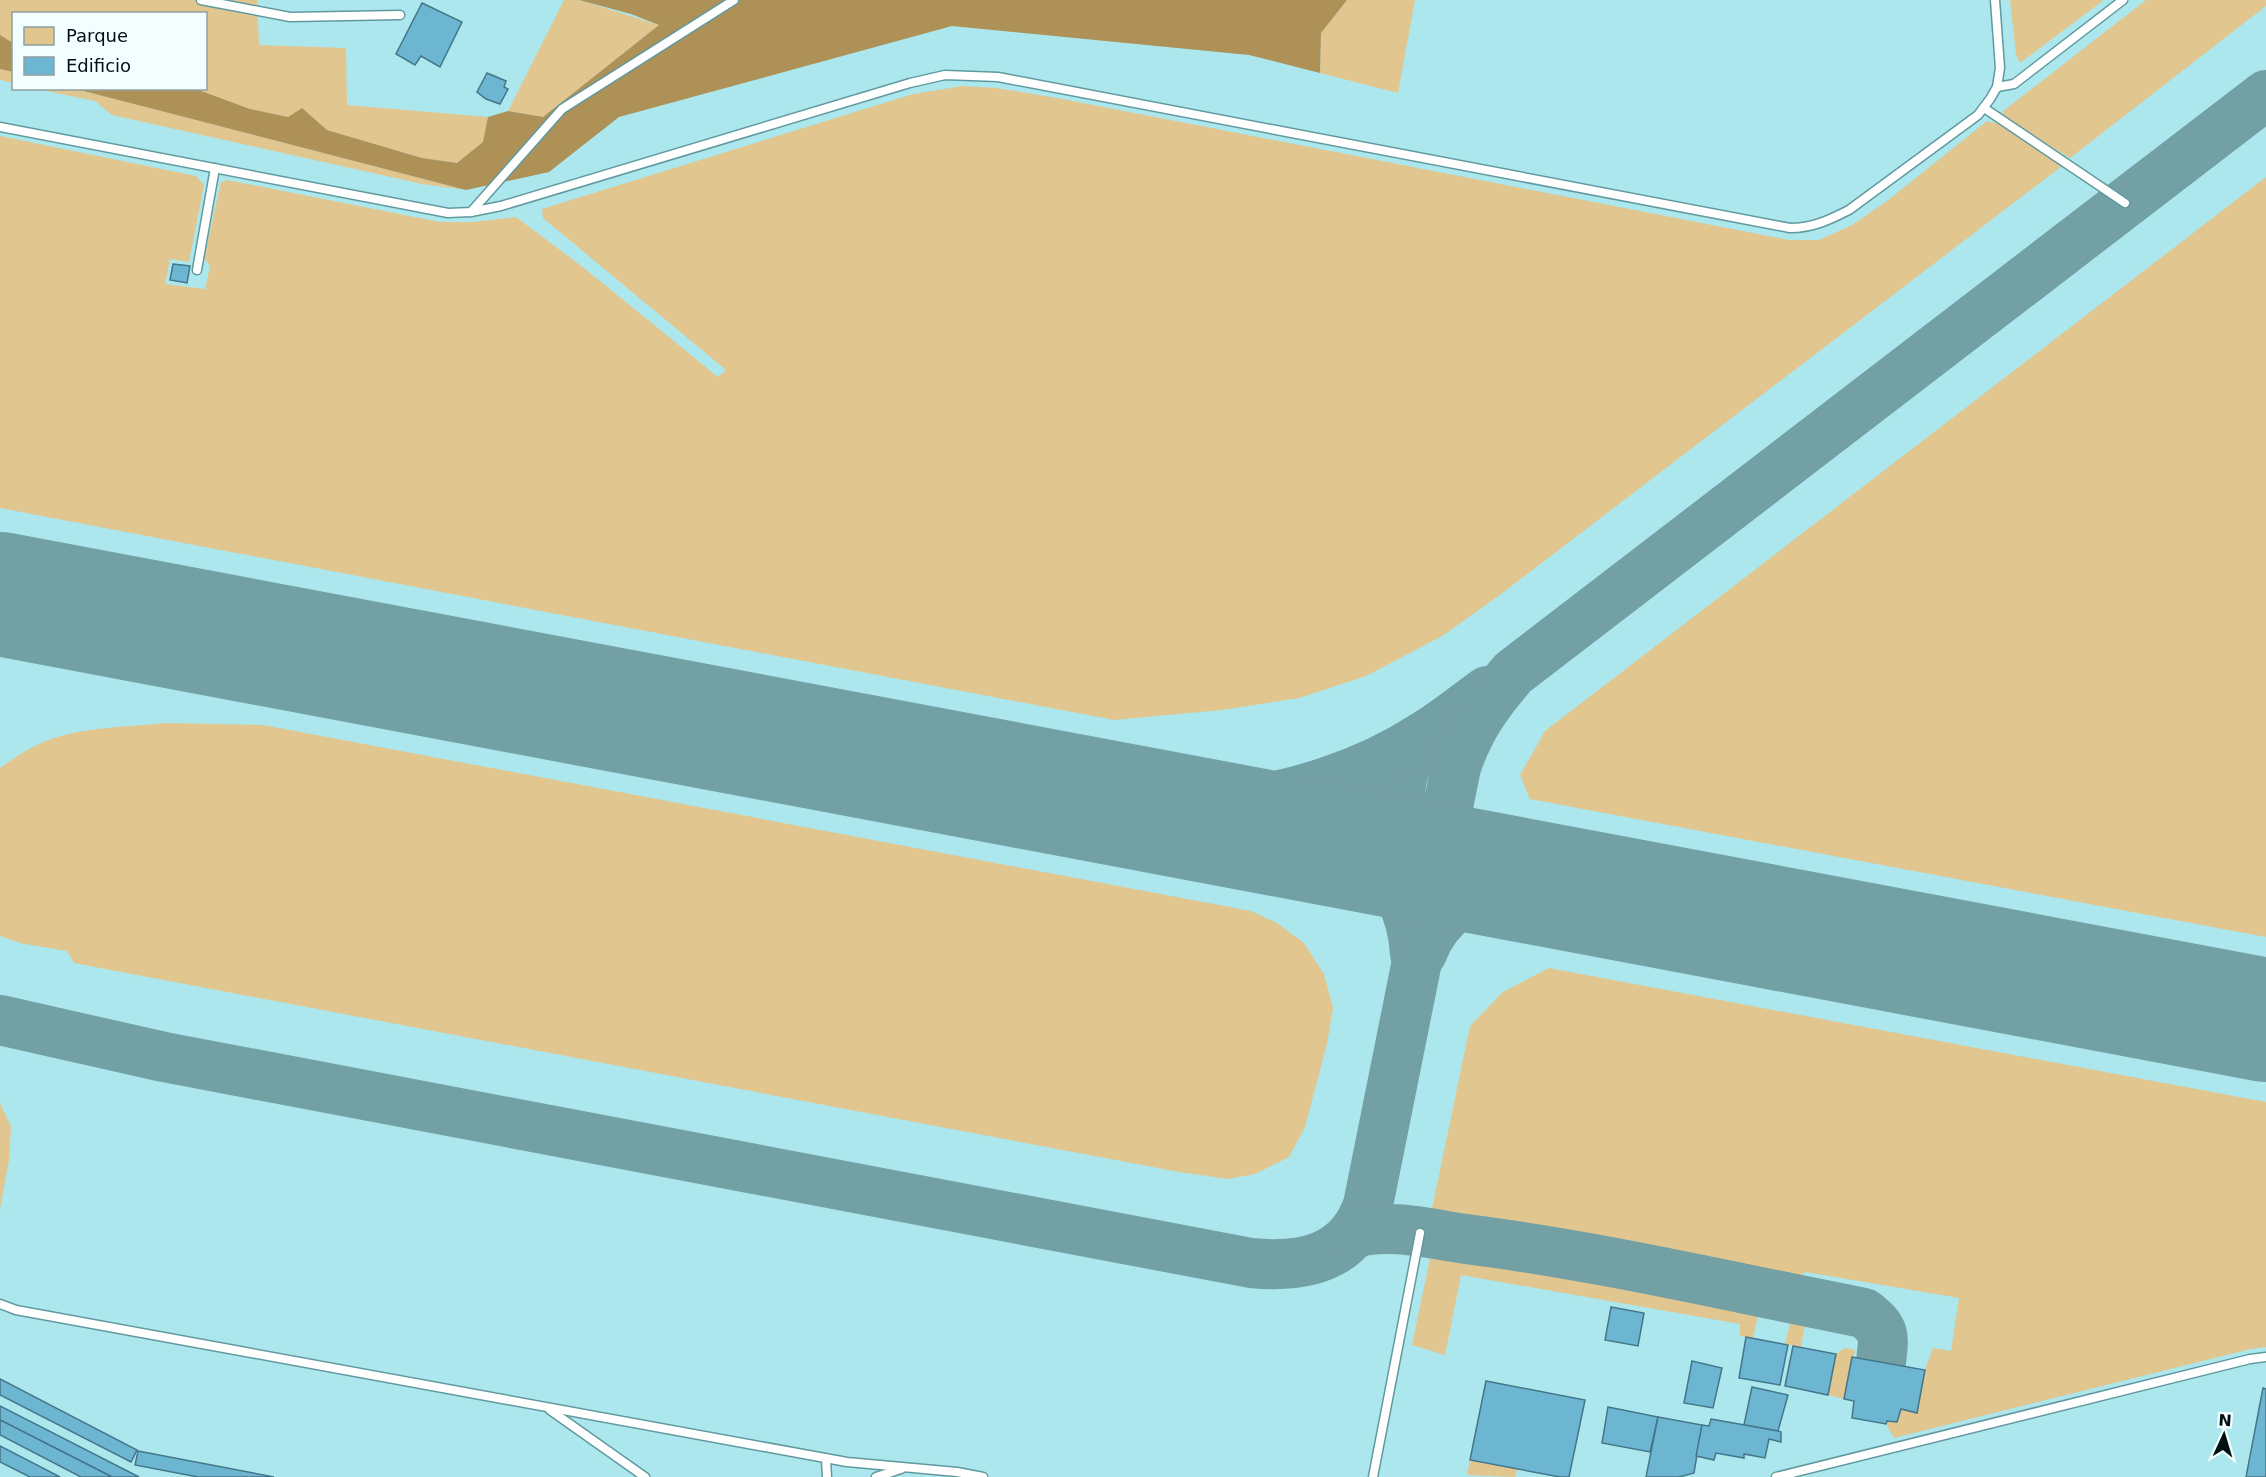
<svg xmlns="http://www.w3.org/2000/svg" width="2266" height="1477" font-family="'DejaVu Sans',sans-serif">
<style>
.green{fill:#e2c690}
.forest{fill:#ae9157}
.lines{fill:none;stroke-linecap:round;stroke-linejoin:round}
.taxiway{stroke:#73a0a5;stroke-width:50}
.runway{stroke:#73a0a5;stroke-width:124}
.building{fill:#6cb6d2;stroke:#447689;stroke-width:1.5}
.lane-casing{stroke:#609a9f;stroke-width:11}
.lane{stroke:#fff;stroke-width:8}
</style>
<rect width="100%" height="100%" fill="#abe7ec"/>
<g class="green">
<path d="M0,0H257L259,45L346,48L347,105L488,117L484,142L457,163L422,158L327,130L302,108L288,117L250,109L196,89L206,88V14H14L13,43L0,35Z"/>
<path d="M564,0H579L659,25L543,117L508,111Z"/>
<path d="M1347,0H1415L1398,93L1320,73L1321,33Z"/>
<path d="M2010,0H2104L2020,63L2016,55Z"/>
<path d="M2146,0H2266V6L2070,158L2006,119L2002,112Z"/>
<path d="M0,69L13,72V83L0,80Z"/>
<path d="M962,86L996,88L1057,98L1789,240H1819L1852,225L1887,201L1987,121L2002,125L2062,166L1497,597L1442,636L1366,676L1299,698L1222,710L1114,720L0,508V136L196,176L204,185L189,262L170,259L165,284L205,289L210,266L204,258L221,182L227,180L440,222H472L516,217L584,268L718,377L726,370L543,218L542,209L913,94Z"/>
<path d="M37,89H76L466,190L422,184L112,115L95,101Z"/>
<path d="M2266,177V937L1530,799L1520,775L1545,731Z"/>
<path d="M165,723L263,725L1251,911L1277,923L1304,943L1324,974L1333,1008L1327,1044L1305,1127L1289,1157L1255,1174L1228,1179L1179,1172L74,963L67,951L20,943L0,936V768C14,758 28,748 44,742C78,727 128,727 165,723Z"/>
<path d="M1549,968L2266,1102V1347L2251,1349L1894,1438L1886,1424L1887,1421L1897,1422L1901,1409L1917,1413L1925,1370L1933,1348L1951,1351L1959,1298L1805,1272L1791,1287L1595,1249L1429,1223L1470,1026L1503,992Z"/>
<path d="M0,1103L11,1127L9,1160L0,1209Z"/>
<path d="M1433,1244L1598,1268L1761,1302L1753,1338L1740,1336V1324L1461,1275L1445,1355L1412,1345Z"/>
<path d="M1795,1310L1807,1313L1801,1347L1785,1344L1792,1315Z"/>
<path d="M1845,1348L1855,1350L1844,1399L1828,1395L1836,1354Z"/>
<path d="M1470,1460L1517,1469L1515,1477L1467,1475Z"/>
</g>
<g class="forest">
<path d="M579,0H1347L1321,33L1320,73L1249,55L952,26L619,117L549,172L466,190L76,89H196L250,109L288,117L302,108L327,130L422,158L457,163L483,142L488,117L508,111L543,117L659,25L631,14Z"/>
<path d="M0,35L13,43V72L0,69Z"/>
</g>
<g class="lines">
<g class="taxiway">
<path d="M0,614L24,607L53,604"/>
<path d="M1424,737C1380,789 1401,839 1458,868"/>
<path d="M1101,801C1141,804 1183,809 1223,805C1293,797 1365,774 1424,736C1446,723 1466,706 1487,691"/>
<path d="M1319,842C1332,845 1347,847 1359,853C1396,871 1413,916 1415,954"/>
<path d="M1422,953C1436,915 1472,889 1511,883C1520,881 1530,883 1540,883"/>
<path d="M0,1020L164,1057L1251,1263C1302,1268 1350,1259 1368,1205L1456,767C1469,728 1487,703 1513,673L2266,95"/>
<path d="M1354,1233C1390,1223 1430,1234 1466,1239C1600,1256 1731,1287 1864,1313C1886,1330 1884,1335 1881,1362"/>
</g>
<path class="runway" d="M0,594L2266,1020"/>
</g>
<g class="building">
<path d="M422,3L462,22L440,67L421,56L415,65L396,54Z"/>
<path d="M487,73L506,81L504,87L508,89L500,104L486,99L477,92Z"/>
<path d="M173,264L190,266L187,283L170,280Z"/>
<path d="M1611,1307L1644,1313L1638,1346L1605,1340Z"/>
<path d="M1746,1337L1788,1345L1780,1385L1739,1378Z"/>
<path d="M1793,1346L1836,1354L1828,1395L1785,1386Z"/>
<path d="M1852,1357L1925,1370L1917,1413L1901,1409L1897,1422L1887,1421L1886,1424L1852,1418L1854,1401L1844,1399Z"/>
<path d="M1692,1361L1722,1368L1713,1408L1684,1403Z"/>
<path d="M0,1379L137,1450L131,1462L0,1395Z"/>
<path d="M1486,1381L1585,1400L1569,1477H1560L1470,1460Z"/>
<path d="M1752,1387L1788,1395L1778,1431L1744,1425Z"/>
<path d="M2263,1388L2266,1389V1477H2246Z"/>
<path d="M0,1406L139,1477H112L0,1420Z"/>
<path d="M1608,1407L1658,1417L1650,1452L1602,1443Z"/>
<path d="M1658,1417L1702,1425L1694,1473L1679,1477H1646Z"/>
<path d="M1711,1419L1778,1431L1781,1432V1442L1769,1439L1765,1458L1744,1454V1458L1716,1453L1714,1460L1696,1456L1702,1425L1709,1426Z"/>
<path d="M0,1420L112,1477H81L0,1435Z"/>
<path d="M0,1446L60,1477H30L0,1462Z"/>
<path d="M138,1451L274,1477H198L135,1465Z"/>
</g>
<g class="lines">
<g class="lane-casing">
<g id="lane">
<path d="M201,0L290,17L400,15"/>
<path d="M1997,87L2014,84L2123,0"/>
<path d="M1984,108L2125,203"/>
<path d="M0,127L448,213L471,212L501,206L910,83L945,75L998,77L1790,228C1813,228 1829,220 1849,210L1978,115L1990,99L1997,87L2000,68L1995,0"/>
<path d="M471,212L562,109L734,0"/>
<path d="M197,270L215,168"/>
<path d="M0,1304L16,1310L847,1462L957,1472L983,1477"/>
<path d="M550,1410L645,1477"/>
<path d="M826,1459L827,1477"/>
<path d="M876,1477L901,1469"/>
<path d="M1373,1477L1420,1233"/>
<path d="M1776,1477L2250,1359L2266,1357"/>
</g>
</g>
<use href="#lane" class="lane"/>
</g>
<rect x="12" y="12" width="195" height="78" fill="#f2feff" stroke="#919fa1" stroke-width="1.5"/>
<rect x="24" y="27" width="30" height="18" fill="#e2c690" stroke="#919fa1" stroke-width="1.5"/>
<text x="66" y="42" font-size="18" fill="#001013">Parque</text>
<rect x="24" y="57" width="30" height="18" fill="#6cb6d2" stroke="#919fa1" stroke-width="1.5"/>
<text x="66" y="72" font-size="18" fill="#001013">Edificio</text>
<g transform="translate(2224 1435) rotate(4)" stroke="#f2feff" stroke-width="4.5" paint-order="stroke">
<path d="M0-4.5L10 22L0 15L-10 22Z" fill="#001013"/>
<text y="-9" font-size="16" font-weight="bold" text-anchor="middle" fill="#001013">N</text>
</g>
</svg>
